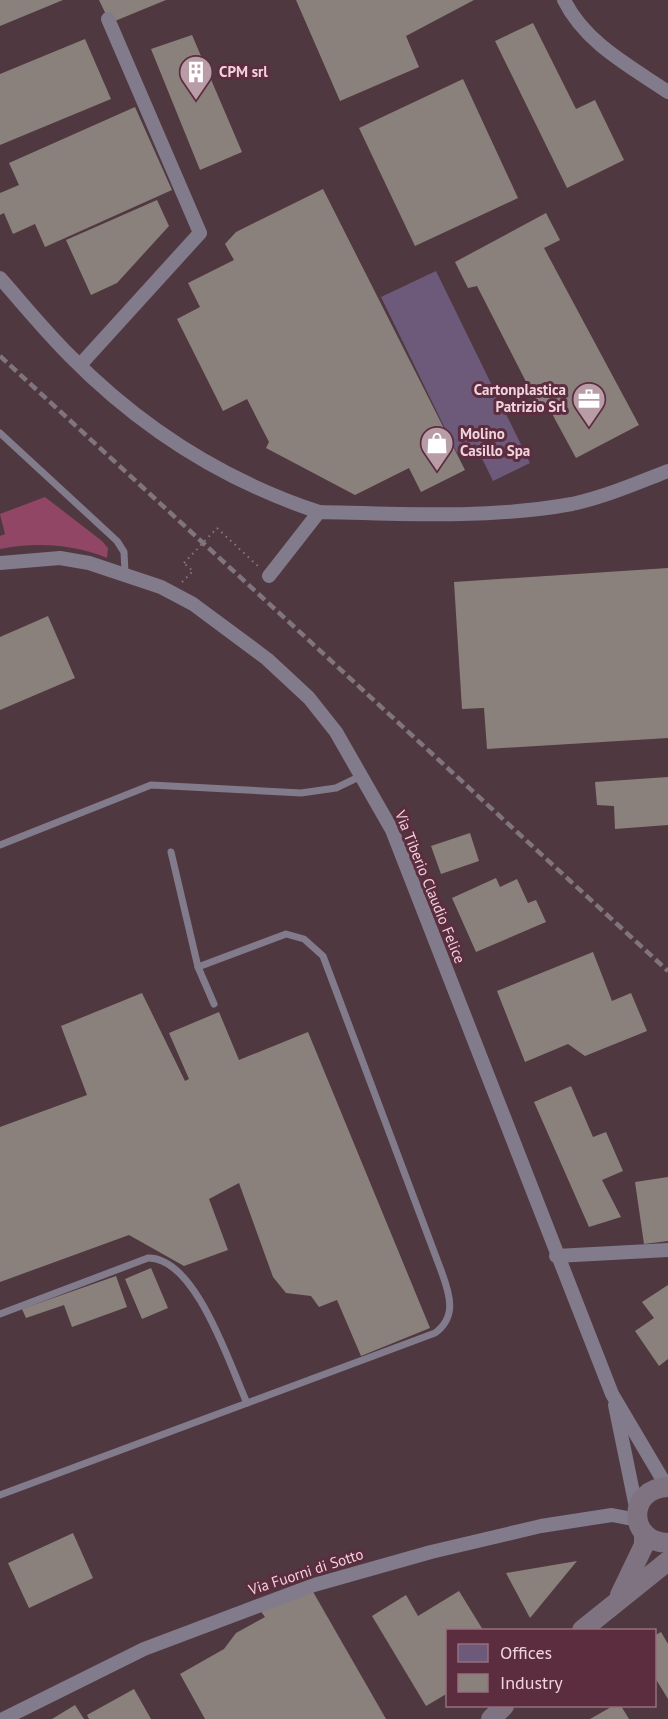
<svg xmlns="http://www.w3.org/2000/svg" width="668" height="1719" font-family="'PT Sans',sans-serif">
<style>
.green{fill:#904664}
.offices{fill:#6d597a}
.industry{fill:#8a817c}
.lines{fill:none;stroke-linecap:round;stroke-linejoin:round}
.path{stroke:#847985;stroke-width:2;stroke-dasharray:1.5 4.5;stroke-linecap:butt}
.service{stroke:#827b8b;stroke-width:7}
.minor{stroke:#827b8b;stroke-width:14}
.secondary{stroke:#7f7382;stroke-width:20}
.rail{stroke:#80747d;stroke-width:4.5;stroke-dasharray:9 4.5;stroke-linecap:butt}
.path-bridge{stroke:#847985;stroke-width:2;stroke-dasharray:1.5 4.5;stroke-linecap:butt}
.labels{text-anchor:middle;stroke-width:6;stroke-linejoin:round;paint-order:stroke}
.poi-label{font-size:15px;font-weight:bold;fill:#f1d3dd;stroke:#5b2d3f;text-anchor:start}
.street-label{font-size:15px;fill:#f1d3dd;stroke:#5b2d3f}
</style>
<rect width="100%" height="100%" fill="#503841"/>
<path class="green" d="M45,497L102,541L108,548L107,558C74,544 34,542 0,549V536L5,534L0,514Z"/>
<path class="offices" d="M436,271L530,463L493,481L475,444L457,453L381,297Z"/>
<g class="industry">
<path d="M0,0H63L0,26Z"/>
<path d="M99,0H166L110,23Z"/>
<path d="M296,0H474L406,36L419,67L340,101Z"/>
<path d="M533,23L576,109L595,100L624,160L567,188L495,41Z"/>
<path d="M192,35L242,152L200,170L151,49Z"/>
<path d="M85,39L111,99L0,145V74Z"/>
<path d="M463,79L518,198L415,246L359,128Z"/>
<path d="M135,107L172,190L45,247L35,224L13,234L4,213L0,215V193L19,185L9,163Z"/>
<path d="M323,189L465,470L421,492L409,468L355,495L266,448L269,442L247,399L223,411L177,319L200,307L188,283L234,260L225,244L236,232Z"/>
<path d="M157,200L169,226L117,283L91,295L66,240Z"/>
<path d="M546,213L560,240L544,248L639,425L576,458L550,410L542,413L477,286L468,288L455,262Z"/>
<path d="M668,568V738L487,749L484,708L462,709L454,582Z"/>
<path d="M48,616L75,678L0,710V637Z"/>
<path d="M668,777V825L615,829L614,806L597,805L595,782Z"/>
<path d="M470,833L479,861L441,874L431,846Z"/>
<path d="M496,878L500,887L517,879L528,903L536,900L546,922L476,952L452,898Z"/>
<path d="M593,952L612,1001L631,993L647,1031L585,1056L568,1044L525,1062L497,991Z"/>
<path d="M142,993L185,1081L189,1079L169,1033L219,1012L239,1060L308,1032L430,1328L361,1356L337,1300L319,1307L311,1296L286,1293L273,1277L239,1183L209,1199L228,1250L184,1266L129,1235L0,1282V1127L87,1095L61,1026Z"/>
<path d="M571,1086L593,1137L606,1132L623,1171L602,1180L621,1217L589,1227L534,1102Z"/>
<path d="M668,1177V1241L644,1244L635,1182Z"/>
<path d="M151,1268L168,1308L142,1319L125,1279Z"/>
<path d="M116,1276L127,1307L72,1327L64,1305L26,1318L22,1309Z"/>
<path d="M668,1285V1359L659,1366L635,1331L654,1318L642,1302Z"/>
<path d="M73,1533L93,1578L29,1608L8,1563Z"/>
<path d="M577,1561L530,1618L506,1573Z"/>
<path d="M312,1590L386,1719H205L180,1674L224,1649L236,1633L265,1617L259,1609Z"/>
<path d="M459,1591L483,1630H448V1693L426,1706L372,1616L406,1595L418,1616Z"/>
<path d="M661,1632L668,1644V1699L654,1676V1636Z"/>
<path d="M134,1689L151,1719H89L87,1715Z"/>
<path d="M75,1705L84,1719H52Z"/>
<path d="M613,1706H621L629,1719H590Z"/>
</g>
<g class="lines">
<g class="path">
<path d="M217,528L259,567"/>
<path d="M182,582L193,571L184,563"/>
</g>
<g class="service">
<path d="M0,433L117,541L124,552L125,573"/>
<path d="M0,845L151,785L301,793L336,788L363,775"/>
<path d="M171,852L198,967L214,1004"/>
<path d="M0,1314L148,1258C196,1257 230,1366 247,1403"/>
<path d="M0,1495L435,1333C457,1317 450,1295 442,1273L323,956L304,939L286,934L198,967"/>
</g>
<g class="minor">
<path d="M564,0C585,43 630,66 668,92"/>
<path d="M0,278C23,304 45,331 70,356C140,427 225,481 319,512"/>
<path d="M80,365L200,233L108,19"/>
<path d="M0,563L60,558L89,563L161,587L193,604L267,659L309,698L336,732L392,830L612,1394L667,1487"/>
<path d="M269,576L319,512C402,514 490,519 572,504C605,497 637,483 668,471"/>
<path d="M556,1256L668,1250"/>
<path d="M615,1405L637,1512"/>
<path d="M3,1719L144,1649L314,1585L431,1552L541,1526L612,1515L638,1520"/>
</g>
<g class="secondary">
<path d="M668,1487C627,1488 627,1542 668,1543"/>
<path d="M620,1595L644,1545V1533"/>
<path d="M582,1630L668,1561"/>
<path d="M491,1719L504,1706"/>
</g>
<path class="rail" d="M0,356L668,971"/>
<path class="path-bridge" d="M184,563L217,528"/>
</g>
<defs>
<g id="building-pin" transform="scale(1.725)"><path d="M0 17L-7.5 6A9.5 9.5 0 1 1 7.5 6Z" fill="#b99da6" stroke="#5b2d3f"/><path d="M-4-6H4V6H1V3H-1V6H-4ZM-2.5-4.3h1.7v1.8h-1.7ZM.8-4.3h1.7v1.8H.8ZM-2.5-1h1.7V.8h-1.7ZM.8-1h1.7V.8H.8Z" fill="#fff"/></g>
<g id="office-pin" transform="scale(1.725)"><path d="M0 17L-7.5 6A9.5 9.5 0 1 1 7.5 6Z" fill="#b99da6" stroke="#5b2d3f"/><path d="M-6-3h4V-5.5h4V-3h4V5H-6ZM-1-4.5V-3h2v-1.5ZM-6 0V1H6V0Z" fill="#fff"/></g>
<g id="shop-pin" transform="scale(1.725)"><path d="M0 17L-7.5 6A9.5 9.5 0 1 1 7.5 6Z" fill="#b99da6" stroke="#5b2d3f"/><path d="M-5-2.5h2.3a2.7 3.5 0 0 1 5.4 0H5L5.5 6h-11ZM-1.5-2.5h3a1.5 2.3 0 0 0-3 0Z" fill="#fff"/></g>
</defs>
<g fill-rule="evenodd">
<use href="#building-pin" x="196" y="72"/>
<use href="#office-pin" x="589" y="399"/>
<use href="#shop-pin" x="437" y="443"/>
</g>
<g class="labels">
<g class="poi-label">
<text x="219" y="77">CPM srl</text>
<text x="566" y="395" text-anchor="end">Cartonplastica<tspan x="566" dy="17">Patrizio Srl</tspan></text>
<text x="460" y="439">Molino<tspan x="460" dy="17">Casillo Spa</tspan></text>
</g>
<g class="street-label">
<text transform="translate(430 887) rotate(68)" y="5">Via Tiberio Claudio Felice</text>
<text transform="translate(306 1572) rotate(-18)" y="5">Via Fuorni di Sotto</text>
</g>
</g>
<rect x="446" y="1629" width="210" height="78" fill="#5b2d3f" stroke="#976f7e" stroke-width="1.5"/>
<rect x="458" y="1644" width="30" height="18" fill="#6d597a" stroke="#976f7e" stroke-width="1.5"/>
<text x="500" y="1659" font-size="18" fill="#f1d3dd">Offices</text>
<rect x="458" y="1674" width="30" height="18" fill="#8a817c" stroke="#976f7e" stroke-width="1.5"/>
<text x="500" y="1689" font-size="18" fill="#f1d3dd">Industry</text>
</svg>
